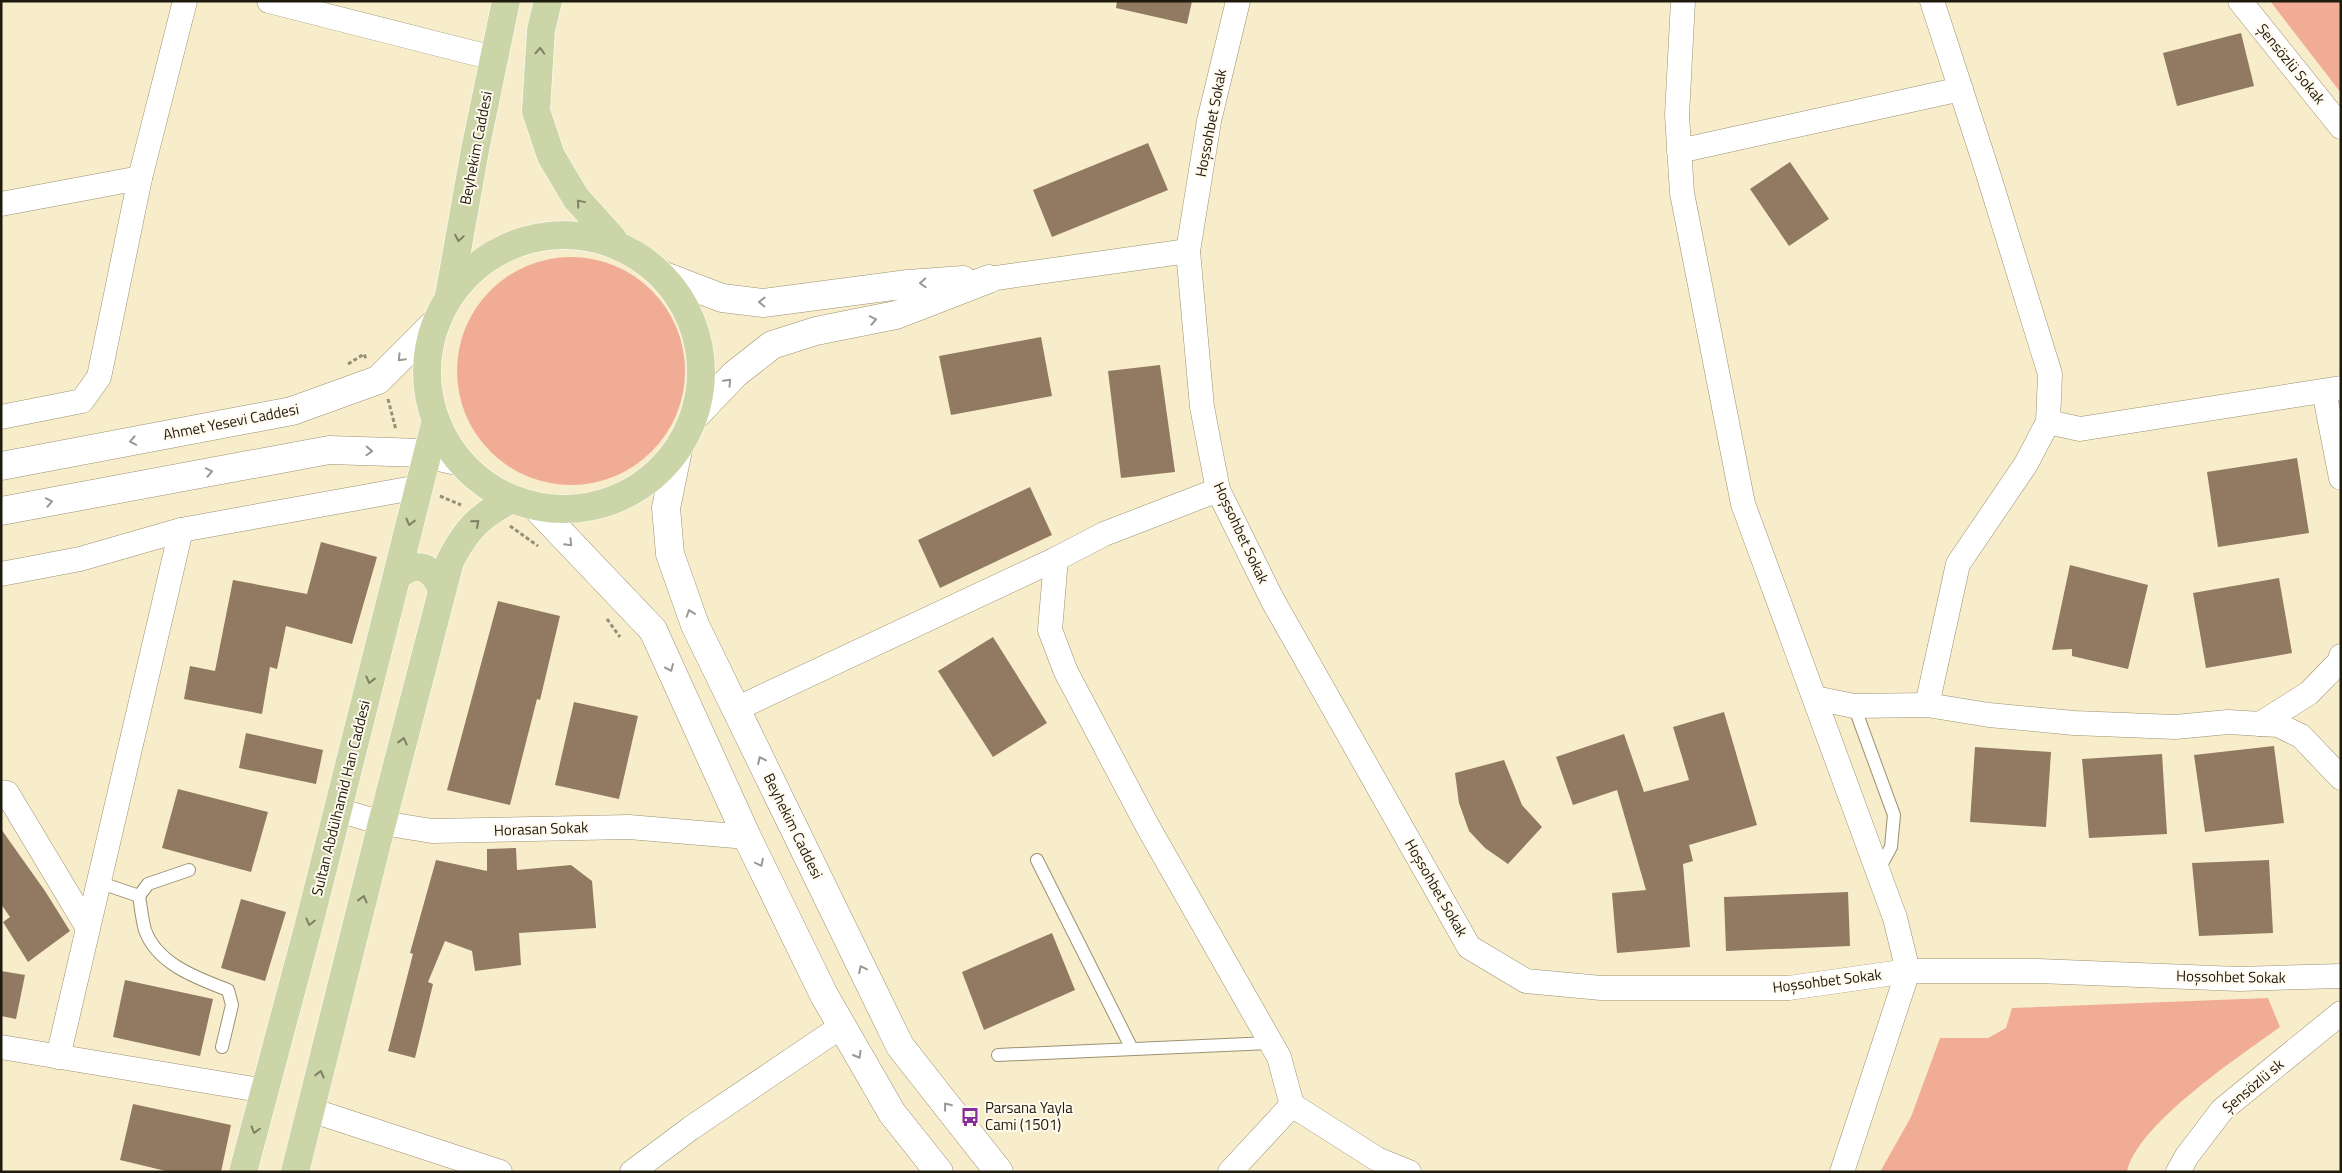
<svg xmlns="http://www.w3.org/2000/svg" width="2342" height="1173" font-family="'Titillium Web',sans-serif">
<style>
.green{fill:#f1ac95}
.building{fill:#927961}
.lines{fill:none;stroke-linecap:round;stroke-linejoin:round}
.lane-casing{stroke:#9b9171;stroke-width:14}
.street-casing{stroke:#9b9171;stroke-width:25}
.secondary-casing{stroke:#9b9171;stroke-width:29}
.primary-casing{stroke:#fff;stroke-width:29}
.path{stroke:#968e76;stroke-width:3;stroke-dasharray:4 2.5;stroke-linecap:butt}
.lane{stroke:#fff;stroke-width:12}
.street{stroke:#fff;stroke-width:24}
.secondary{stroke:#fff;stroke-width:28}
.primary{stroke:#cbd5a8;stroke-width:28}
.oneway{stroke:#7d8162}
.oneway2{stroke:#9a9892}
.labels{text-anchor:middle;stroke-width:4;stroke-linejoin:round;paint-order:stroke}
.street-label{font-size:15px;fill:#1e1a0d;stroke:#fffaed}
.poi-label{font-size:15px;fill:#1e1a0d;stroke:#fffaed;text-anchor:start}
</style>
<rect width="100%" height="100%" fill="#f8edcb"/>
<g class="green">
<path d="M2270,1H2341V93Z"/>
<circle cx="571" cy="371" r="114"/>
<path d="M2268,998L2280,1027C2240,1056 2137,1124 2127,1172H1880L1911,1117L1940,1038H1988L2006,1028L2012,1008Z"/>
</g>
<g class="building">
<path d="M1117,1H1192L1187,24L1116,8Z"/>
<path d="M2241,33L2254,86L2177,106L2163,53Z"/>
<path d="M1148,143L1168,190L1052,237L1033,190Z"/>
<path d="M1790,162L1829,219L1789,246L1750,189Z"/>
<path d="M1041,337L1052,396L951,415L939,356Z"/>
<path d="M1160,365L1175,472L1121,478L1108,371Z"/>
<path d="M2297,458L2309,533L2218,547L2207,472Z"/>
<path d="M1030,487L1052,535L940,588L918,540Z"/>
<path d="M321,542L377,557L352,644L286,626L277,669L270,667L262,714L184,699L190,666L215,671L233,580L307,594Z"/>
<path d="M2070,565L2148,585L2128,669L2072,656V649L2052,650Z"/>
<path d="M2279,578L2292,653L2206,668L2193,593Z"/>
<path d="M498,601L560,616L540,700L537,699L510,805L447,790Z"/>
<path d="M993,637L1047,723L993,757L938,671Z"/>
<path d="M574,702L638,716L619,799L555,785Z"/>
<path d="M1724,712L1757,825L1689,845L1693,861L1683,864L1690,947L1617,953L1612,893L1646,890L1617,790L1573,805L1556,757L1624,734L1644,792L1689,780L1673,727Z"/>
<path d="M246,733L323,750L316,784L239,768Z"/>
<path d="M2274,746L2284,823L2205,832L2194,755Z"/>
<path d="M1975,747L2051,752L2046,827L1970,822Z"/>
<path d="M2162,754L2167,834L2089,838L2082,759Z"/>
<path d="M1504,760L1522,805L1542,827L1508,864L1485,848L1469,831L1459,803L1455,773Z"/>
<path d="M178,789L268,812L251,872L162,848Z"/>
<path d="M1,829L45,891L70,931L28,962L3,922L10,917L1,904Z"/>
<path d="M516,848L517,870L571,865L592,881L596,928L519,933L521,965L475,971L472,951L445,941L428,982L433,984L415,1058L388,1051L413,954L410,953L436,860L487,871V849Z"/>
<path d="M2269,860L2273,933L2199,936L2192,863Z"/>
<path d="M1848,892L1850,946L1726,951L1724,897Z"/>
<path d="M241,899L286,912L265,981L221,968Z"/>
<path d="M1052,933L1075,990L984,1030L962,972Z"/>
<path d="M1,971L25,975L16,1019L1,1016Z"/>
<path d="M125,980L213,999L200,1056L113,1037Z"/>
<path d="M133,1104L231,1125L221,1172H170L120,1160Z"/>
</g>
<g class="lines">
<g class="lane-casing">
<g id="lane">
<path d="M1854,706L1894,815L1891,847L1878,871"/>
<path d="M1037,860L1132,1049"/>
<path d="M98,882L139,896L148,884L189,870"/>
<path d="M139,896C141,907 142,920 145,930C157,964 197,978 228,990L232,1005L222,1047"/>
<path d="M998,1055L1270,1043"/>
</g>
</g>
<g class="street-casing">
<g id="street">
<path d="M269,1L493,58"/>
<path d="M1238,1L1209,121L1188,251L1202,407L1218,490L1273,601L1469,947L1526,981L1601,988H1789L1908,971H2038L2239,979L2341,976"/>
<path d="M1683,1L1677,115L1682,193L1743,504L1895,918L1908,971L1842,1172"/>
<path d="M2240,1L2341,127"/>
<path d="M1679,151L1961,89"/>
<path d="M1,204L140,178"/>
<path d="M989,279L1188,251"/>
<path d="M2324,391L2341,478"/>
<path d="M1,417L82,401L99,377L140,178L185,1"/>
<path d="M2048,422L2080,429L2341,388"/>
<path d="M1218,490L1104,534L1056,559L1050,630L1066,672L1148,827L1279,1057L1292,1105L1377,1159L1409,1172"/>
<path d="M1,574L80,559L181,530L419,487"/>
<path d="M1815,698L1854,706L1927,705L1989,715L2074,723L2175,727L2228,722L2278,725L2301,736L2341,778"/>
<path d="M1927,705L1958,564L2026,464L2048,422L2050,374L1986,167L1932,1"/>
<path d="M736,709L1056,559"/>
<path d="M2260,724L2309,693L2339,662L2341,656"/>
<path d="M1,792L7,793L88,928"/>
<path d="M338,810L382,823L432,831L629,827L747,837"/>
<path d="M1,1047L266,1091"/>
<path d="M58,1057L181,530"/>
<path d="M311,1110L500,1172"/>
<path d="M632,1172L691,1128L842,1026"/>
<path d="M1230,1172L1292,1105"/>
<path d="M2178,1172L2187,1156L2222,1110L2341,1013"/>
</g>
</g>
<g class="secondary-casing">
<g id="secondary">
<path d="M662,275L722,298L763,303L908,284L963,280"/>
<path d="M694,417L735,374L772,345L816,331L896,315L989,279"/>
<path d="M678,450L666,508L670,554L695,625L900,1046L999,1172"/>
<path d="M1,466L292,411L378,380L435,323"/>
<path d="M536,507L653,630L747,837L824,995L892,1113L939,1172"/>
<path d="M1,511L329,450L422,453L457,461"/>
</g>
</g>
<g class="primary-casing">
<g id="primary">
<path d="M548,1L541,30L536,111L551,156L576,198L613,239"/>
<circle cx="564" cy="372" r="137"/>
<path d="M449,296L475,150L506,1"/>
<path d="M397,576C418,560 431,566 442,589"/>
<path d="M243,1172L309,924L435,424"/>
<path d="M295,1172L382,823L450,561C466,530 479,516 510,500"/>
</g>
</g>
<g class="path">
<path d="M348,364L364,354L366,359"/>
<path d="M388,399L396,430"/>
<path d="M440,496L461,505"/>
<path d="M510,526L538,546"/>
<path d="M607,619L620,637"/>
</g>
<use href="#lane" class="lane"/>
<use href="#street" class="street"/>
<use href="#secondary" class="secondary"/>
<use href="#primary" class="primary"/>
</g>
<defs><path id="oneway-chevron" d="M-2-3.5L2.5 0L-2 3.5" fill="none" stroke-width="1.6" stroke-linecap="round" stroke-linejoin="round" transform="scale(1.25)"/></defs>
<g class="oneway">
<use href="#oneway-chevron" transform="translate(540 51) rotate(-87)"/>
<use href="#oneway-chevron" transform="translate(580 203) rotate(-130)"/>
<use href="#oneway-chevron" transform="translate(459 238) rotate(100)"/>
<use href="#oneway-chevron" transform="translate(410 522) rotate(104)"/>
<use href="#oneway-chevron" transform="translate(476 523) rotate(-41)"/>
<use href="#oneway-chevron" transform="translate(370 680) rotate(104)"/>
<use href="#oneway-chevron" transform="translate(403 741) rotate(-76)"/>
<use href="#oneway-chevron" transform="translate(363 899) rotate(-76)"/>
<use href="#oneway-chevron" transform="translate(310 922) rotate(104)"/>
<use href="#oneway-chevron" transform="translate(320 1074) rotate(-76)"/>
<use href="#oneway-chevron" transform="translate(255 1130) rotate(106)"/>
</g>
<g class="oneway2">
<use href="#oneway-chevron" transform="translate(923 283) rotate(177)"/>
<use href="#oneway-chevron" transform="translate(762 302) rotate(-179)"/>
<use href="#oneway-chevron" transform="translate(873 320) rotate(-11)"/>
<use href="#oneway-chevron" transform="translate(401 358) rotate(134)"/>
<use href="#oneway-chevron" transform="translate(728 382) rotate(-47)"/>
<use href="#oneway-chevron" transform="translate(133 441) rotate(169)"/>
<use href="#oneway-chevron" transform="translate(369 451) rotate(2)"/>
<use href="#oneway-chevron" transform="translate(209 472) rotate(-11)"/>
<use href="#oneway-chevron" transform="translate(49 502) rotate(-11)"/>
<use href="#oneway-chevron" transform="translate(569 543) rotate(46)"/>
<use href="#oneway-chevron" transform="translate(690 613) rotate(-109)"/>
<use href="#oneway-chevron" transform="translate(670 668) rotate(66)"/>
<use href="#oneway-chevron" transform="translate(761 760) rotate(-116)"/>
<use href="#oneway-chevron" transform="translate(760 863) rotate(64)"/>
<use href="#oneway-chevron" transform="translate(862 969) rotate(-116)"/>
<use href="#oneway-chevron" transform="translate(858 1055) rotate(60)"/>
<use href="#oneway-chevron" transform="translate(947 1106) rotate(-128)"/>
</g>
<defs>
<g id="bus-bare" transform="scale(1.5)"><path d="M-5-6H5V4H4V6H2V4H-2V6H-4V4H-5ZM-3.5-4V0h7V-4ZM-3.5 1.2v1.5H-2V1.2ZM2 1.2v1.5H3.5V1.2Z" fill="#872f9c" stroke="#fffaed" stroke-width="2.5" paint-order="stroke"/></g>
</defs>
<g fill-rule="evenodd">
<use href="#bus-bare" x="970" y="1117"/>
</g>
<g class="labels">
<g class="street-label">
<text transform="translate(2291 64) rotate(51)" y="5">Şensözlü Sokak</text>
<text transform="translate(1211 123) rotate(-79)" y="5">Hoşsohbet Sokak</text>
<text transform="translate(476 148) rotate(-79)" y="5">Beyhekim Caddesi</text>
<text transform="translate(231 422) rotate(-11)" y="5">Ahmet Yesevi Caddesi</text>
<text transform="translate(1241 533) rotate(65)" y="5">Hoşsohbet Sokak</text>
<text transform="translate(341 798) rotate(-76)" y="5">Sultan Abdülhamid Han Caddesi</text>
<text transform="translate(793 826) rotate(64)" y="5">Beyhekim Caddesi</text>
<text transform="translate(541 829) rotate(-2)" y="5">Horasan Sokak</text>
<text transform="translate(1436 888) rotate(60)" y="5">Hoşsohbet Sokak</text>
<text transform="translate(2231 977) rotate(1)" y="5">Hoşsohbet Sokak</text>
<text transform="translate(1827 981) rotate(-7)" y="5">Hoşsohbet Sokak</text>
<text transform="translate(2253 1086) rotate(-40)" y="5">Şensözlü sk</text>
</g>
<g class="poi-label">
<text x="985" y="1113">Parsana Yayla<tspan x="985" dy="17">Cami (1501)</tspan></text>
</g>
</g>
<rect width="2342" height="1173" fill="none" stroke="#1e1a0d" stroke-width="5"/>
</svg>
